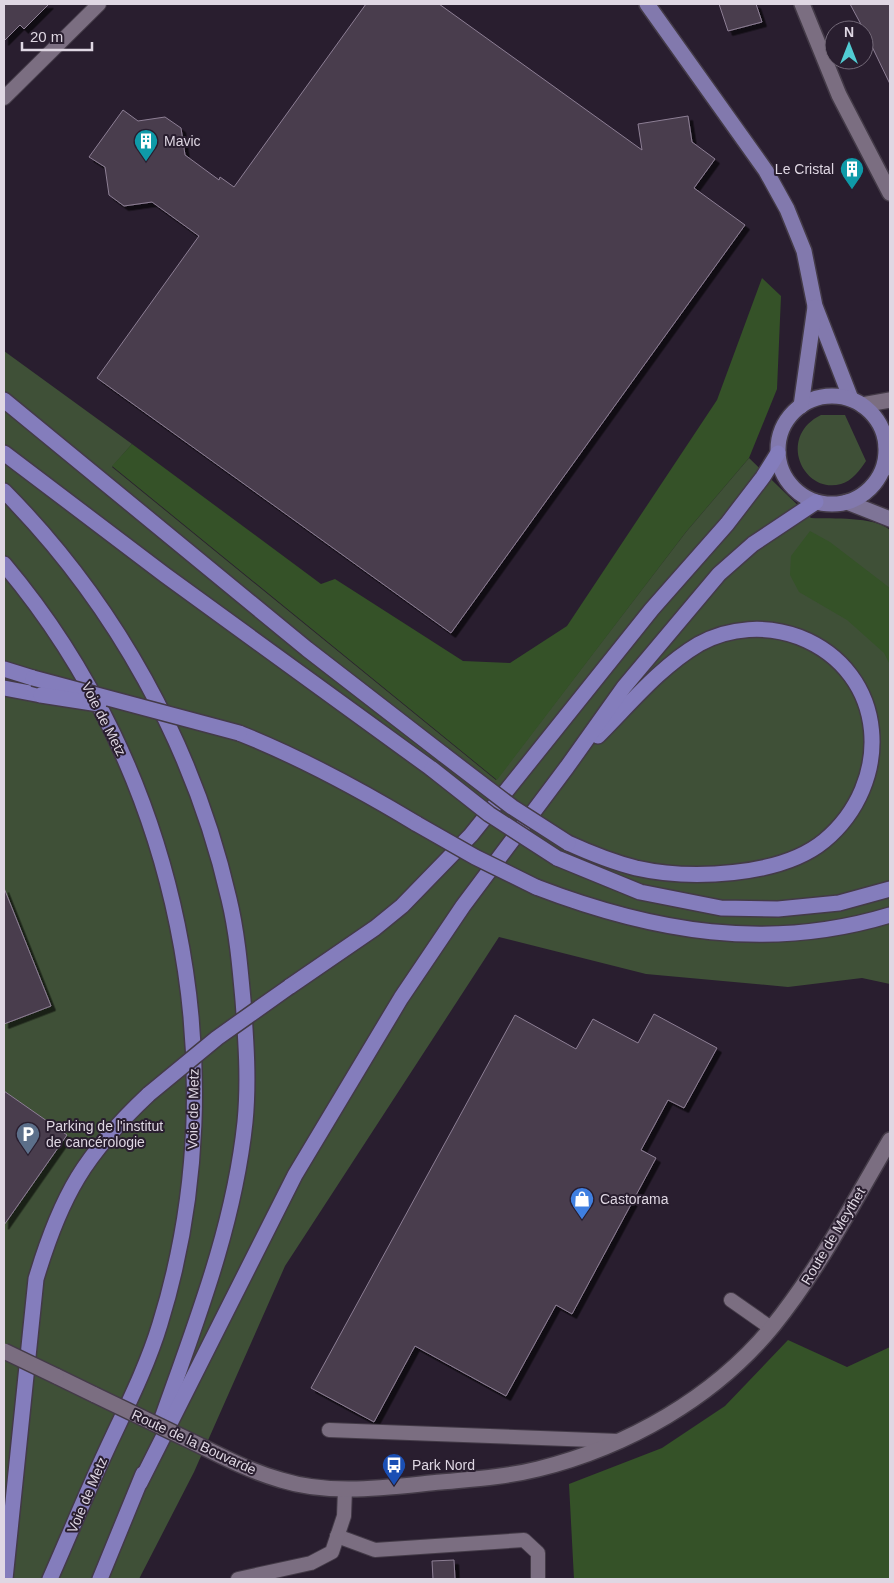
<svg xmlns="http://www.w3.org/2000/svg" width="894" height="1583" font-family="Helvetica,sans-serif">
<style>
.green{fill:#3f5037}
.forest{fill:#355228}
.building{fill:#483c4e;stroke:#8d7f94;filter:url(#shadow)}
.lines{fill:none;stroke-linecap:round;stroke-linejoin:round}
.service-casing{stroke:#433a47;stroke-width:16}
.tertiary-casing{stroke:#433a47;stroke-width:18}
.secondary-casing{stroke:#433a47;stroke-width:18}
.primary-casing{stroke:#433a47;stroke-width:18}
.trunk-casing{stroke:#433a47;stroke-width:18}
.service{stroke:#7b6e81;stroke-width:14}
.tertiary{stroke:#7b6e81;stroke-width:15}
.secondary{stroke:#7e7497;stroke-width:15}
.primary{stroke:#8279ad;stroke-width:15}
.trunk{stroke:#847dbc;stroke-width:15}
.tertiary-bridge-casing{stroke:#433a47;stroke-width:18;stroke-linecap:butt}
.trunk-bridge-casing{stroke:#433a47;stroke-width:18;stroke-linecap:butt}
.tertiary-bridge{stroke:#7b6e81;stroke-width:15}
.trunk-bridge{stroke:#847dbc;stroke-width:15}
.labels{text-anchor:middle;stroke-width:4;stroke-linejoin:round;paint-order:stroke}
.poi-label{font-size:14px;fill:#dfd7e3;stroke:#291e2f;text-anchor:start}
.street-label{font-size:14px;fill:#dfd7e3;stroke:#291e2f}
</style>
<defs>
<filter id="shadow"><feDropShadow dx="4.5" dy="4.5" stdDeviation="0" flood-color="#0009"/></filter>
</defs>
<rect width="100%" height="100%" fill="#291e2f"/>
<g class="green">
<path d="M4,351L132,444L112,467L496,780L686,532L749,458L811,518C833,519 873,516 890,530V984L862,978L788,987L646,974L499,937L285,1266L194,1472L139,1579H4Z"/>
<path d="M821,415H845L866,461C860,470 852,481 841,484C804,495 776,437 821,415Z"/>
</g>
<g class="forest">
<path d="M762,278L781,296L777,389L749,458L686,532L497,780L112,466L132,444L321,584L335,579L463,661L510,663L567,626L717,400Z"/>
<path d="M810,531L830,542L890,588V665L884,653L847,620L799,592L790,575L791,556Z"/>
<path d="M788,1340L847,1367L890,1347V1579H574L569,1484L662,1448L725,1406Z"/>
</g>
<g class="building">
<path d="M4,4H49L24,29L20,25L4,41Z"/>
<path d="M366,4H439L642,150L638,124L688,116L692,142L715,159L694,188L745,225L451,633L97,378L199,236L152,202L124,206L109,195L105,167L89,157L123,110L138,121L165,117L181,128L185,155L219,180L220,177L234,187Z"/>
<path d="M719,4H756L762,22L728,31Z"/>
<path d="M850,4H890V84L864,30Z"/>
<path d="M4,888L51,1006L4,1024Z"/>
<path d="M654,1014L717,1048L684,1108L668,1100L641,1150L656,1158L572,1314L556,1305L506,1396L415,1346L374,1422L311,1388L515,1015L576,1049L593,1019L638,1043Z"/>
<path d="M4,1091L67,1135L4,1225Z"/>
<path d="M454,1560L455,1579H433L432,1561Z"/>
</g>
<g class="lines">
<g class="service-casing">
<g id="service">
<path d="M4,98L99,4"/>
<path d="M731,1300L771,1328"/>
<path d="M329,1430L619,1441"/>
<path d="M337,1536L375,1550L524,1540L538,1553V1579"/>
<path d="M238,1579L311,1563L332,1552L344,1516L345,1489"/>
</g>
</g>
<g class="tertiary-casing">
<g id="tertiary">
<path d="M802,4L839,95L890,193"/>
<path d="M862,405L890,400"/>
<path d="M886,446L890,442"/>
<path d="M56,1376L95,1395"/>
<path d="M203,1447C229,1460 253,1472 281,1480C332,1496 389,1487 441,1482C473,1479 506,1477 538,1469C627,1447 714,1398 773,1326C819,1269 853,1203 890,1140"/>
</g>
</g>
<g class="secondary-casing">
<g id="secondary">
<path d="M886,456L890,468"/>
<path d="M847,502L890,519"/>
</g>
</g>
<g class="primary-casing">
<g id="primary">
<path d="M647,4L766,171L787,209L804,251L815,306L851,399"/>
<circle cx="832" cy="450" r="54"/>
<path d="M801,406L815,307"/>
</g>
</g>
<g class="trunk-casing">
<g id="trunk">
<path d="M4,400L307,649L444,755"/>
<path d="M4,453L165,575L432,769"/>
<path d="M4,491C115,603 194,746 229,899C237,932 240,967 243,1000C246,1040 249,1081 245,1122C234,1227 195,1325 160,1424"/>
<path d="M4,564C178,770 240,1066 160,1324C147,1367 126,1408 107,1449C87,1492 69,1536 50,1579"/>
<path d="M4,669L33,678"/>
<path d="M4,688L41,695"/>
<path d="M239,733C302,758 359,789 417,824"/>
<path d="M568,843C590,853 612,862 636,868C689,880 780,877 824,841C894,783 889,672 799,637C767,625 730,627 699,644C660,667 630,704 598,736"/>
<path d="M557,858L640,892L721,908L778,909L839,903L890,889"/>
<path d="M536,887C653,932 768,952 890,915"/>
<path d="M289,987L375,928L402,906L471,835L652,609L727,524L763,477L778,453"/>
<path d="M140,1483L295,1175L401,998L463,906L567,767L624,687L719,574L753,544L816,502"/>
<path d="M5,1579L36,1279C61,1195 85,1154 149,1094"/>
<path d="M100,1579L143,1474"/>
</g>
</g>
<use href="#service" class="service"/>
<use href="#tertiary" class="tertiary"/>
<use href="#secondary" class="secondary"/>
<use href="#primary" class="primary"/>
<use href="#trunk" class="trunk"/>
<g class="tertiary-bridge-casing">
<g id="tertiary-bridge">
<path d="M4,1351L56,1376"/>
<path d="M95,1395L203,1447"/>
</g>
</g>
<g class="trunk-bridge-casing">
<g id="trunk-bridge">
<path d="M33,678L239,733"/>
<path d="M41,695L99,704"/>
<path d="M444,755L512,807L568,843"/>
<path d="M432,769L489,814L557,858"/>
<path d="M417,824L475,857L536,887"/>
<path d="M149,1094L217,1038L289,987"/>
</g>
</g>
<use href="#tertiary-bridge" class="tertiary-bridge"/>
<use href="#trunk-bridge" class="trunk-bridge"/>
</g>
<defs>
<g id="building-pin" transform="scale(1.25)"><path d="M0 17L-7.5 6A9.5 9.5 0 1 1 7.5 6Z" fill="#0f9aa8" stroke="#291e2f"/><path d="M-4-6H4V6H1V3H-1V6H-4ZM-2.5-4.3h1.7v1.8h-1.7ZM.8-4.3h1.7v1.8H.8ZM-2.5-1h1.7V.8h-1.7ZM.8-1h1.7V.8H.8Z" fill="#fff"/></g>
<g id="parking-pin" transform="scale(1.25)"><path d="M0 17L-7.5 6A9.5 9.5 0 1 1 7.5 6Z" fill="#5c6f8a" stroke="#291e2f"/><path d="M-3.5-5.5H1a3.5 3.5 0 0 1 0 7H-1V5.5H-3.5ZM-1-3.4V-.6H.8a1.4 1.4 0 0 0 0-2.8Z" fill="#fff"/></g>
<g id="shop-pin" transform="scale(1.25)"><path d="M0 17L-7.5 6A9.5 9.5 0 1 1 7.5 6Z" fill="#3f7fe0" stroke="#291e2f"/><path d="M-5-2.5h2.3a2.7 3.5 0 0 1 5.4 0H5L5.5 6h-11ZM-1.5-2.5h3a1.5 2.3 0 0 0-3 0Z" fill="#fff"/></g>
<g id="bus-pin" transform="scale(1.25)"><path d="M0 17L-7.5 6A9.5 9.5 0 1 1 7.5 6Z" fill="#1a4fb4" stroke="#291e2f"/><path d="M-5-6H5V4H4V6H2V4H-2V6H-4V4H-5ZM-3.5-4V0h7V-4ZM-3.5 1.2v1.5H-2V1.2ZM2 1.2v1.5H3.5V1.2Z" fill="#fff"/></g>
</defs>
<g fill-rule="evenodd">
<use href="#building-pin" x="146" y="141"/>
<use href="#building-pin" x="852" y="169"/>
<use href="#parking-pin" x="28" y="1134"/>
<use href="#shop-pin" x="582" y="1199"/>
<use href="#bus-pin" x="394" y="1465"/>
</g>
<g class="labels">
<g class="poi-label">
<text x="164" y="146">Mavic</text>
<text x="834" y="174" text-anchor="end">Le Cristal</text>
<text x="46" y="1131">Parking de l'institut<tspan x="46" dy="16">de cancérologie</tspan></text>
<text x="600" y="1204">Castorama</text>
<text x="412" y="1470">Park Nord</text>
</g>
<g class="street-label">
<text transform="translate(104 719) rotate(63)" y="5">Voie de Metz</text>
<text transform="translate(193 1109) rotate(-89)" y="5">Voie de Metz</text>
<text transform="translate(833 1236) rotate(-59)" y="5">Route de Meythet</text>
<text transform="translate(194 1442) rotate(25)" y="5">Route de la Bouvarde</text>
<text transform="translate(87 1495) rotate(-67)" y="5">Voie de Metz</text>
</g>
</g>
<rect width="894" height="1583" fill="none" stroke="#dfd7e3" stroke-width="10"/>
<g transform="translate(849 45)"><circle r="24" fill="#291e2f" stroke="#726877"/>
<path d="M0-4L9 19L0 12L-9 19Z" fill="#51ccd3"/>
<text y="-8" font-size="14" font-weight="bold" text-anchor="middle" fill="#dfd7e3">N</text>
</g>
<path d="M22 42v8h70v-8" fill="none" stroke="#dfd7e3" stroke-width="2.5"/>
<text x="30" y="42" font-size="15" fill="#dfd7e3" stroke="#291e2f" stroke-width="4" paint-order="stroke">20 m</text>
</svg>
